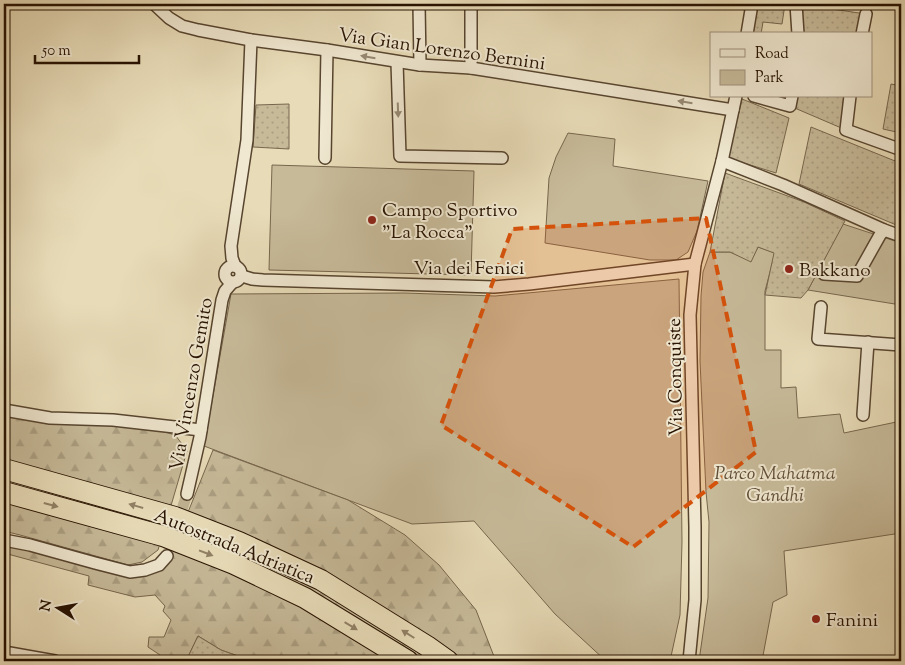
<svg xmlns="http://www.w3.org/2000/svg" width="905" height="665" font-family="'Sorts Mill Goudy',serif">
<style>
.green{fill:#c7ba99;stroke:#77664d}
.forest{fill:url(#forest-firs);stroke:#77664d}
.garden{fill:url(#garden-dots);stroke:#77664d}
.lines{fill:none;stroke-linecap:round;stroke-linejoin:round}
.minor-tunnel{stroke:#c1b493;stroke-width:11;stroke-dasharray:11 5.5;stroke-linecap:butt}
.minor-casing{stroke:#57442f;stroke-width:14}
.motorway-casing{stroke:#271201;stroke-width:22}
.minor{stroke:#f0e8d1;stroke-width:11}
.motorway{stroke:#e8dcb8;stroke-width:20}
.oneway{fill:#968873}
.oneway2{fill:#918166}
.marked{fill:#d5520b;fill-opacity:0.2;stroke:#d5520b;stroke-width:4;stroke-dasharray:10 6;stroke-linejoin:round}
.poi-dot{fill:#8f2418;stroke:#f0e8d1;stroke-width:2}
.labels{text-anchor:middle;stroke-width:4;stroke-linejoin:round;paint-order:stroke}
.street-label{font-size:19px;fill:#271201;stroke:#f0e8d1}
.poi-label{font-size:19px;fill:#271201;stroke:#f0e8d1;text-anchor:start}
.park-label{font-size:19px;font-style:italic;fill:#5f4d36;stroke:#f0e8d1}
</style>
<defs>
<pattern id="forest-firs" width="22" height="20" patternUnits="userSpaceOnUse" patternTransform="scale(1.25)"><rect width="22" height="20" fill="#c7ba99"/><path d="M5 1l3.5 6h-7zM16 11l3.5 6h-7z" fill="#ab9f82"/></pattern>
<pattern id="garden-dots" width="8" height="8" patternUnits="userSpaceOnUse" patternTransform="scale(1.25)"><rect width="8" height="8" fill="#c7ba99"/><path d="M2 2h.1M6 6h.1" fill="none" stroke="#ab9f82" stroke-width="1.8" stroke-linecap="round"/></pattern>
</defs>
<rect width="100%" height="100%" fill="#e8dcb8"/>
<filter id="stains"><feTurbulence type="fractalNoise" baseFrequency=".004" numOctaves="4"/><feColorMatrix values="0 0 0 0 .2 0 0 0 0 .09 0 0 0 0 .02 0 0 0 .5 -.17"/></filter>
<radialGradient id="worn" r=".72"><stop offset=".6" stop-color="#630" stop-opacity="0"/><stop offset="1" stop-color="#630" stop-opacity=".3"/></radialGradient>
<g class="green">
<path d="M568,133L615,139L613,166L708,181L697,231L688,252L676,260H650L545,243L549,178L556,157Z"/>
<path d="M272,165L474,171L471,275L269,270Z"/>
<path d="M843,224L901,243V305L808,290Z"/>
<path d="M758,247L775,253L765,291V350H781V388L796,387L798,418L840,414L844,433L901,421V533L784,551L787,595L773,602L762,661H699L708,598L709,522L706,492L700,361L701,296L703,272L710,252H730L751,261Z"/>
<path d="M679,279L682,542L680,615L670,661H606L555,614L474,521L412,524L204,446L231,294L404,293L495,296Z"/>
</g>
<g class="forest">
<path d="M4,409L146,423L176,436L187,451L158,550L142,562L128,565L20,535L4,531Z"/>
<path d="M213,450L348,500L405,535L439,565L476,610L495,659L494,661H252L221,650L198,636L186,661H169L148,647L149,637H164L171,620L163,611L165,606L155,595L135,597L88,585L89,576L4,553V540L137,575L170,557Z"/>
</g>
<g class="garden">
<path d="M757,4H785L782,24L763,22L761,34H752Z"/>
<path d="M798,4L866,14L862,34H798Z"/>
<path d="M891,84L901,86V133L883,129Z"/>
<path d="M792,96H850L846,130L790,106Z"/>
<path d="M742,99L789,118L776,173L728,158Z"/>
<path d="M289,104V149L253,147L256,105Z"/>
<path d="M811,127L895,161L901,136V165L900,169L901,170V227L799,184Z"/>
<path d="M725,173L804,202L845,221L808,290L801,298L765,295L774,253L758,247L751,262L730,252H710Z"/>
<path d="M198,636L221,650L252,661H186Z"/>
</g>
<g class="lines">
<path class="minor-tunnel" d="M167,556L187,494"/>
<g class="minor-casing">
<g id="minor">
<path d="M154,4L169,18L182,26L198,30L251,40L327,50L420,65L471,68L733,110"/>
<path d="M419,4L420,65"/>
<path d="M471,4V68"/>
<path d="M796,4L798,34"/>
<path d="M747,34L752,4"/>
<path d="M862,34L866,14"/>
<path d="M397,62L400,156L502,158"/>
<path d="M754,96L790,106L792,96"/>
<path d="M850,96L846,130L899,149"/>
<path d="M325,158L327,50"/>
<path d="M722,161L783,185L884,230L901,236"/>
<circle cx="233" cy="274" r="8"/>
<path d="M235,266L232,258L231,246L247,140L251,40"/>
<path d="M824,274L857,276L880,235L884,230"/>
<path d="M242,276L252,279L263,280L494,287L529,284L695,264"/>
<path d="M821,307L818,339L901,345"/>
<path d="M4,410L50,418L113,420L201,430"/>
<path d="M863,415L868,342"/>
<path d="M187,494L200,437L222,300L225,291L232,283"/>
<path d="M4,540L30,545L95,563L130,572L145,570L159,565L167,556"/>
<path d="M4,652L55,661"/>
<path d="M689,661L695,600V527L690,315L695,264L722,161L736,96"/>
</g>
</g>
<g class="motorway-casing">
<g id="motorway">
<path d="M4,469L175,517L239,542L321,580L427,646L448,661"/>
<path d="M4,492L163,536L234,564L305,598L408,661"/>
</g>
</g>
<use href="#minor" class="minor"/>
<use href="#motorway" class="motorway"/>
</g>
<defs><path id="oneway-solid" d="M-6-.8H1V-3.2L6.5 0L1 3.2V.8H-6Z" transform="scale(1.25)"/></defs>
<g class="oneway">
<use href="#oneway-solid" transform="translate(368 57) rotate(-170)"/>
<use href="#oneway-solid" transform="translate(685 102) rotate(-171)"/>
<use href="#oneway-solid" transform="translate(398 110) rotate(88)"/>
</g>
<g class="oneway2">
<use href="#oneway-solid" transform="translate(51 505) rotate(15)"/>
<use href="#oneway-solid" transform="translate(136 506) rotate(-164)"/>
<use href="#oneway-solid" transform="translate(206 553) rotate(21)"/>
<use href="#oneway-solid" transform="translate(351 626) rotate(31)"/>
<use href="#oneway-solid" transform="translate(408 634) rotate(-148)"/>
</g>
<path class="marked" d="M706,218L756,452L633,547L441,425L512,229Z"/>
<g class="poi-dot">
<circle cx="372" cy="220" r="5"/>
<circle cx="789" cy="269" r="5"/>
<circle cx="816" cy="619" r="5"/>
</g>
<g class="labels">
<g class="street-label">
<text transform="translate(442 48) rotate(8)" y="7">Via Gian Lorenzo Bernini</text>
<text x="469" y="274">Via dei Fenici</text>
<text transform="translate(674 377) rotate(-91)" y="7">Via Conquiste</text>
<text transform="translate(190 384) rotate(-80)" y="7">Via Vincenzo Gemito</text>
<text transform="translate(235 545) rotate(22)" y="7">Autostrada Adriatica</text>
</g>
<g class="poi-label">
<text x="382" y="216">Campo Sportivo<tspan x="382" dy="22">"La Rocca"</tspan></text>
<text x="799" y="276">Bakkano</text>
<text x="826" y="626">Fanini</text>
</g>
<g class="park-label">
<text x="775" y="479">Parco Mahatma<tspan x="775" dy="22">Gandhi</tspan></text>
</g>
</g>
<rect width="905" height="665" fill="none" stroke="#e8dcb8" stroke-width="20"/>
<rect x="5" y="5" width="895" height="655" fill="none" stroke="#271201" stroke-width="2.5"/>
<rect x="10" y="10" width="885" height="645" fill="none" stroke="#271201"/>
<rect x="710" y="32" width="162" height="65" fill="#f0e8d1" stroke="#a0927e"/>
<rect x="720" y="49" width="25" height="8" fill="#f0e8d1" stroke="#a0927e"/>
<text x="755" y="58" font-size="15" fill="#271201">Road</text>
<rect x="720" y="70" width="25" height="15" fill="#c7ba99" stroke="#a0927e"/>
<text x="755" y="82" font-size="15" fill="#271201">Park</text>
<g transform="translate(58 608) rotate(281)" stroke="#f0e8d1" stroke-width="4" paint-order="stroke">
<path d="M0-4L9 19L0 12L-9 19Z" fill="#271201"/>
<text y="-8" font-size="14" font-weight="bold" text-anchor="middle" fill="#271201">N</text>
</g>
<path d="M35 55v8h104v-8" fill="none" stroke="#271201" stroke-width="2.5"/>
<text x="42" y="55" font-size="15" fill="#271201" stroke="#f0e8d1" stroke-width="4" paint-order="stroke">50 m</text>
<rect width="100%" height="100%" filter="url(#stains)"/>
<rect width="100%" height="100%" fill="url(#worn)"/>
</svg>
